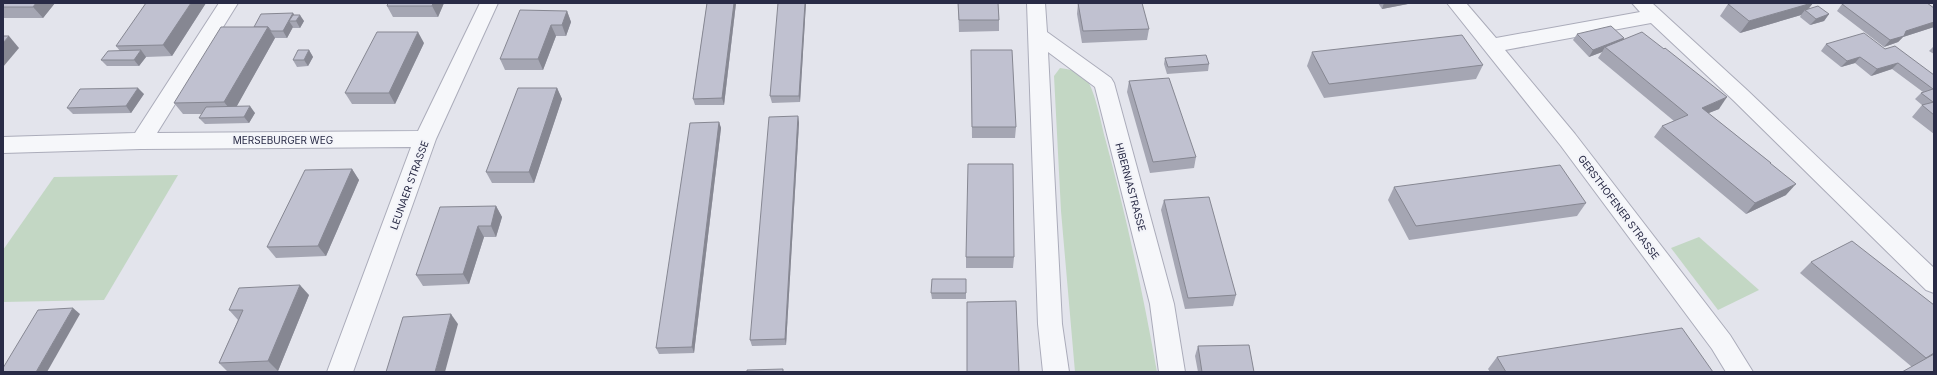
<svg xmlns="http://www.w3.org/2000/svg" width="1937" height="375" font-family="Inter,sans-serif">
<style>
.green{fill:#c3d7c4}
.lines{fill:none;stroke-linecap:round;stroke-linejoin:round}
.street-casing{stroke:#abacba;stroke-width:2}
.street{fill:#f6f7fa;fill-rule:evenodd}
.wall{fill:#a5a6b3}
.shaded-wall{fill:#868792}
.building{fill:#c0c1d0;stroke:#868792}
.labels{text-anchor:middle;stroke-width:4;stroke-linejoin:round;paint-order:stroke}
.street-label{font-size:10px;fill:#292b46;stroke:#f3f4f9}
</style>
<rect width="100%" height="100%" fill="#e3e4ec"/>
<g class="green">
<path d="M1060,68C1068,69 1079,71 1085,77C1095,89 1101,123 1105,138C1126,215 1143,293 1157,372H1075L1061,211L1054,76Z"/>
<path d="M178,175L104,300L3,302V250L54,177Z"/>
<path d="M1699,237L1759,290L1718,310L1671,248Z"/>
</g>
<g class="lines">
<g class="street-casing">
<g id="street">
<path d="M219,3H238L157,133L418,131L480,3H498L436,139L353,372H327L411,147L141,149L3,153V137L135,133Z"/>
<path d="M1027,3H1045L1047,32L1111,78L1114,83L1174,304L1185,372H1159L1150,304L1095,87L1048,52L1062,324L1069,372H1043L1038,324Z"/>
<path d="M1447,3H1466L1496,38L1640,12L1632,3H1652L1747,90L1934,268V293L1926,290L1733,100L1651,23L1505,50L1575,134L1730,335L1753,372H1726L1712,349L1561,146Z"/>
</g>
</g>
<use href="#street" class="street"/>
</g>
<g class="wall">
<path d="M3,3H55L43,18H3Z"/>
<path d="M206,3L172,56L146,57L139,66H107L101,60L120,51L116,46Z"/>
<path d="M444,3L438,17H393L387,6Z"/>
<path d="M707,3H736L724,105H695L693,99Z"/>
<path d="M806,3L800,102L772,103L770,96Z"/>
<path d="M958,3H998L999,20V31L959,32Z"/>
<path d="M1078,3L1149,29L1147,40L1082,43L1077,14Z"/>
<path d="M1378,3H1413L1382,9Z"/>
<path d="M1813,3L1808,9L1829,14L1824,21L1810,25L1800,17L1801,15L1740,33L1720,16L1728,4Z"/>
<path d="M1842,4L1934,8V27L1903,37L1898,42L1884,47L1837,11Z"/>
<path d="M567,11L571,22L566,36H556L543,70H505L500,59Z"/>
<path d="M293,13L294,15L304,21L300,28H293V27L287,38H275L236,107L255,113L249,123L205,124L199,118L202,114H183L174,103L254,27Z"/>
<path d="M1577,34L1623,39L1719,109L1708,113L1771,163L1770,164L1786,195L1746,214L1654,137L1662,126L1674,121L1598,58L1602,52L1589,57L1573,40Z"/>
<path d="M424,43L395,104H352L345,93Z"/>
<path d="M1826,44L1885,49L1934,75V134L1912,117L1922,105L1915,99L1921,93L1923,92L1892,69L1871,76L1855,63L1841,67L1821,51Z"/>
<path d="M1934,46V54L1929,51Z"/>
<path d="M309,50L313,57L308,66L297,67L293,60Z"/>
<path d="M971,50L1016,127L1015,138H972Z"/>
<path d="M1312,52L1483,65L1476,79L1324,98L1307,66Z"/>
<path d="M1165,58L1209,64L1208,71L1167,74L1164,64Z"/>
<path d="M1129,81L1196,157L1194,168L1150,173L1127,92Z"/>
<path d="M557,88L562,99L534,183H492L486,172Z"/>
<path d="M144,94L131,113L73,114L67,108Z"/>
<path d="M798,116L799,123L786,345L752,346L750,340Z"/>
<path d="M719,122L721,128L694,353L659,354L656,348Z"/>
<path d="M352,169L359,180L326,256L276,258L267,247Z"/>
<path d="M1394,187L1586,203L1577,216L1409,240L1388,200Z"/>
<path d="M1164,200L1236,295L1233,306L1185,309L1161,210Z"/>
<path d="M496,206L502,217L496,237H484L469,284L423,286L416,275Z"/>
<path d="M966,257H1014L1013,268H966Z"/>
<path d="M1811,262L1934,305V372L1912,367L1800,273Z"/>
<path d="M966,279V299H932L931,293Z"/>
<path d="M309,295L278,371L228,372L219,363L238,320L229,310Z"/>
<path d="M1198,346L1254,372H1198L1195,356Z"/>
<path d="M1497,357L1713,372H1490L1488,369Z"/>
</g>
<g class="shaded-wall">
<path d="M36,3H55L43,18L33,7Z"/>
<path d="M191,3H206L172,56L163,45Z"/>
<path d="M433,3H444L438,17L432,6Z"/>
<path d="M734,3H736L724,105L722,98Z"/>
<path d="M805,3H806L800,102L799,96Z"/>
<path d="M1384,3H1413L1382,9Z"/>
<path d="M1812,3H1813L1806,12L1805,10L1801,15L1740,33L1749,21Z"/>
<path d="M567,11L571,22L566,36L562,25Z"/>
<path d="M293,13L297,20L300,15L304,21L300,28L296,21H289L293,27L287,38L283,31Z"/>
<path d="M1829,14L1824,21L1810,25L1816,19Z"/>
<path d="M1934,22V27L1903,37L1898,42L1884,47L1890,40L1906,31Z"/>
<path d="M551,25L556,36L543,70L538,59Z"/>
<path d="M268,27L275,38L233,113L224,102Z"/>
<path d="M418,32L424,43L395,104L389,93Z"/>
<path d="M9,36L19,48L3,67V43Z"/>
<path d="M1624,38L1620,44L1605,47L1602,52L1589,57L1593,50Z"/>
<path d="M141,50L146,57L139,66L134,60Z"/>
<path d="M309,50L313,57L308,66L304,60Z"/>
<path d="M1860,57L1855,63L1841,67L1847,61Z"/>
<path d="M1898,63L1892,69L1871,76L1877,69Z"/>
<path d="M138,88L144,94L131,113L126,106Z"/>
<path d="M557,88L562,99L534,183L529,172Z"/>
<path d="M1727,97L1719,109L1694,119L1702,108Z"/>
<path d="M250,106L255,113L249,123L244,117Z"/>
<path d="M798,116L799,123L786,345L785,339Z"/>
<path d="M719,122L721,128L694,353L692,347Z"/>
<path d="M352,169L359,180L326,256L318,246Z"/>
<path d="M1796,184L1786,195L1746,214L1755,203Z"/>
<path d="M496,206L502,217L496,237L491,226Z"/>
<path d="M478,226L484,237L469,284L463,274Z"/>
<path d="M300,285L309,295L278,371L268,361Z"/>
<path d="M73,308L80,314L47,372H36Z"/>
<path d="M451,314L458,324L445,372H435Z"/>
</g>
<g class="building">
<path d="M3,3H36L33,7H3Z"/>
<path d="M146,3H191L163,45L116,46Z"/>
<path d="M388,3H433L432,6H387Z"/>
<path d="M707,3H734L722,98L693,99Z"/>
<path d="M778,3H805L799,96H770Z"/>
<path d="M958,3H998L999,20H959Z"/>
<path d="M1078,3H1142L1149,29L1083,31Z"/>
<path d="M1734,3H1812L1749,21L1728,4Z"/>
<path d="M1847,3H1927L1934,8V22L1906,31L1904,36L1890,40L1842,4Z"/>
<path d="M1818,6L1829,14L1816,19L1805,10Z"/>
<path d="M520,10L567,11L562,25H551L538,59H500Z"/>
<path d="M293,13L283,31H271L268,27H254L261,14Z"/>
<path d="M293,15H300L296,21H289Z"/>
<path d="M1611,26L1624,38L1593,50L1577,34Z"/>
<path d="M221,27H268L224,102L174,103Z"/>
<path d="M377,32H418L389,93H345Z"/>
<path d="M1642,32L1664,49L1665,48L1727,97L1702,108L1771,163H1770L1796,184L1755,203L1662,126L1688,115L1605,47Z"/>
<path d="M1864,33L1885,49L1895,46L1934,75V102H1933L1921,93L1933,89L1898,63L1877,69L1860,57L1847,61L1826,44Z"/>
<path d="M1462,35L1483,65L1329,84L1312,52Z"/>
<path d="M3,36H9L3,43Z"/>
<path d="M141,50L134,60H101L108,51Z"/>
<path d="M298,50H309L304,60H293Z"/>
<path d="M971,50H1012L1016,127H972Z"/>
<path d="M1206,55L1209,64L1168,67L1165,58Z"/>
<path d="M1169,78L1196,157L1153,162L1129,81Z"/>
<path d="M138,88L126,106L67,108L80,89Z"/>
<path d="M518,88H557L529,172H486Z"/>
<path d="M1934,102V115L1922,105Z"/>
<path d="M250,106L244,117L199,118L206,107Z"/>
<path d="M798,116L785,339L750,340L769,117Z"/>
<path d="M719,122L692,347L656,348L690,123Z"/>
<path d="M968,164H1013L1014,257H966Z"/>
<path d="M1560,165L1586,203L1416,226L1394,187Z"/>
<path d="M352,169L318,246L267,247L305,170Z"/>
<path d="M1209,197L1236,295L1188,298L1164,200Z"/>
<path d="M496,206L491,226H478L463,274L416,275L440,207Z"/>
<path d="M1852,241L1934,305V353L1926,358L1811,262Z"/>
<path d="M932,279H966V293H931Z"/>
<path d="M300,285L268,361L219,363L243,310H229L239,288Z"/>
<path d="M1016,301L1019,372H967V302Z"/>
<path d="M73,308L36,372H3V368L38,310Z"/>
<path d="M451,314L435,372H386L403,317Z"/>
<path d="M1682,328L1713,372H1506L1497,357Z"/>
<path d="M1249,345L1254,372H1202L1198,346Z"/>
<path d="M1934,354V372H1902Z"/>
<path d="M783,369V372H747V370Z"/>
</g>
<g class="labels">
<g class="street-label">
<text x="283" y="144">MERSEBURGER WEG</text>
<text transform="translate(409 185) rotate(-70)" y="4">LEUNAER STRASSE</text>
<text transform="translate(1131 187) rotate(75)" y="4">HIBERNIASTRASSE</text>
<text transform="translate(1619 207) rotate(53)" y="4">GERSTHOFENER STRASSE</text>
</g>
</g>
<rect width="1937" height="375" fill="none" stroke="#292b46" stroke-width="8"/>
</svg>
